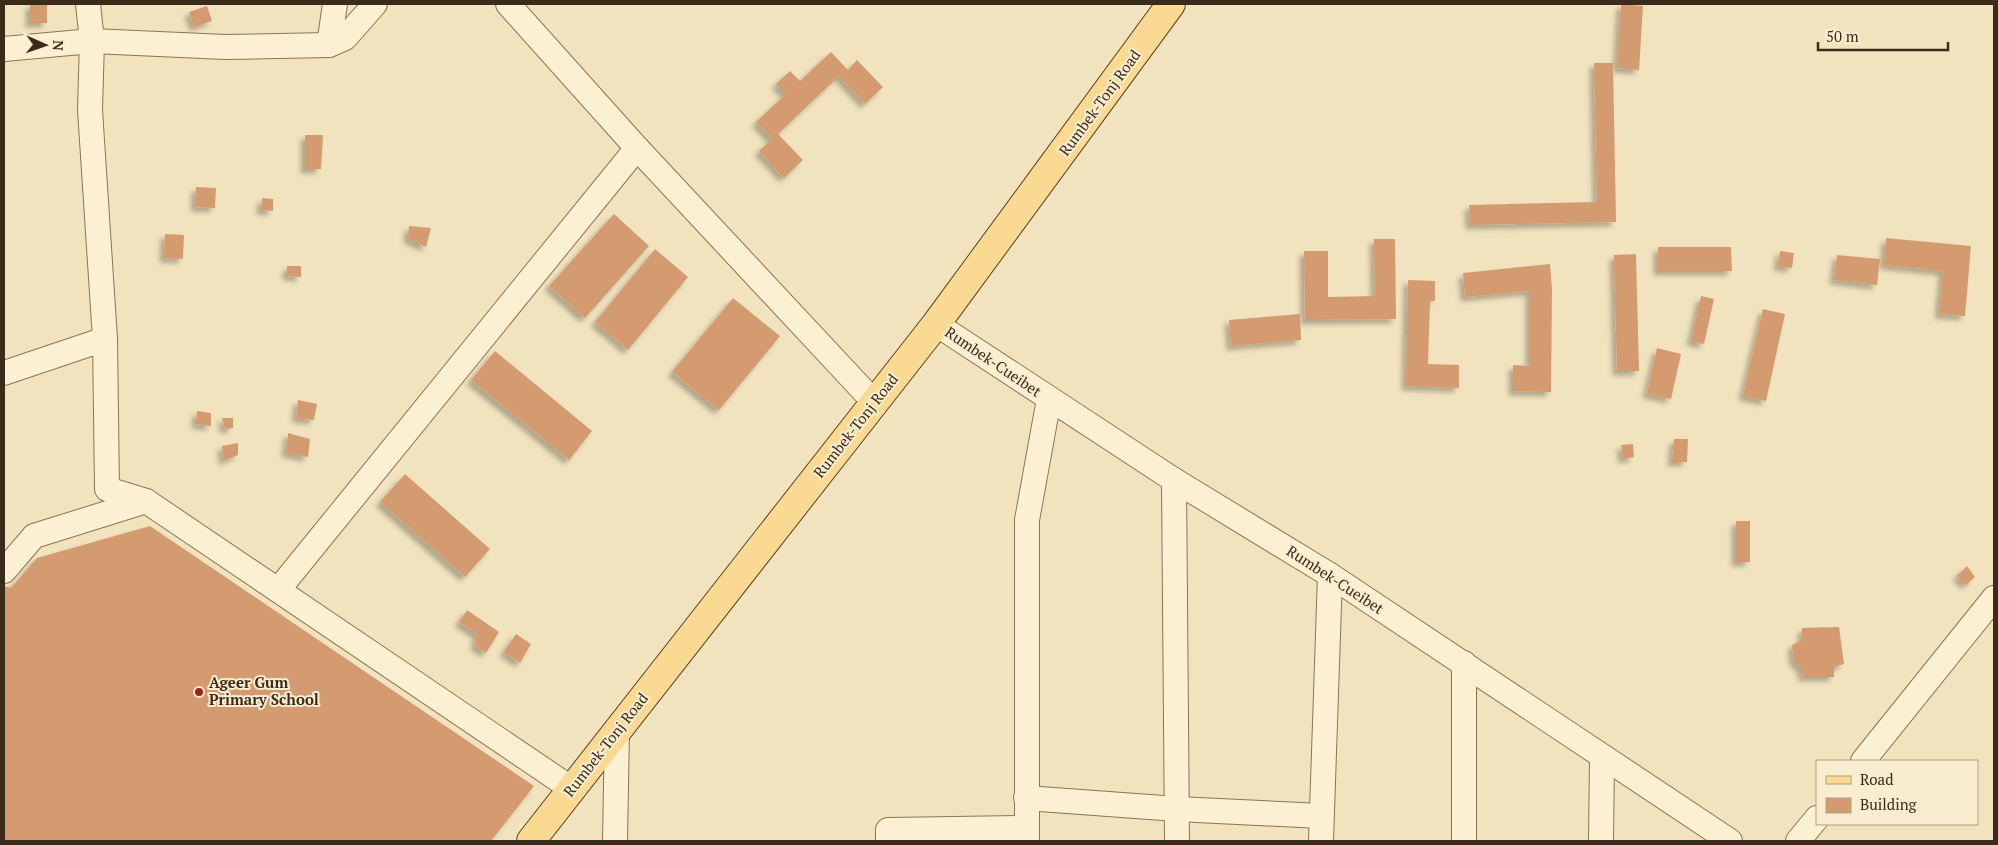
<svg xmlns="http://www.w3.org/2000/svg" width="1998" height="845" font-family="'PT Serif',serif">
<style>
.building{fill:#d49b71;filter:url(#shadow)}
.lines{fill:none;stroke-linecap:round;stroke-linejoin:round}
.minor-casing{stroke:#8d7355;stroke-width:26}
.major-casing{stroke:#5a412a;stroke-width:30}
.minor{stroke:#fcf0d3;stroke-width:24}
.major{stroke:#fada92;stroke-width:28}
.poi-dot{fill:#a21f1f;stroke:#f9edcf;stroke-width:2}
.labels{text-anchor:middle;stroke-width:4;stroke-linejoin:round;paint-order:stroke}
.street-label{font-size:15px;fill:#3a2b1b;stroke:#f9edcf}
.poi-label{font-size:15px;font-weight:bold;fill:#3a2b1b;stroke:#f9edcf;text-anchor:start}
</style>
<defs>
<filter id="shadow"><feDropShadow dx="-4.5" dy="4.5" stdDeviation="2.5" flood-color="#0004"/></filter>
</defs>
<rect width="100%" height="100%" fill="#f2e3bf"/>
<g class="building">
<rect x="30" y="4" width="17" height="19"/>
<path d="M1621,4L1643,6L1639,70L1617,68Z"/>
<path d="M207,6L212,21L194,27L189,12Z"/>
<path d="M831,52L848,70L857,60L883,87L865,104L839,76L778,134L803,160L784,178L759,151L772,139L756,122L786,94L776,84L790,71L800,81Z"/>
<path d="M1594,63H1613L1616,222L1470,225L1469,205L1597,202Z"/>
<path d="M305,135H323L321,169H305Z"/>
<path d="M196,187L216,188L215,208L195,207Z"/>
<path d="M262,198L273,199V211L261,210Z"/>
<path d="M614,214L649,246L585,318L549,286Z"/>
<path d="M409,226L431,228L426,247L408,239Z"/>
<path d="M165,234L184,235L183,259L164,258Z"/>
<path d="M1886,238L1971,246L1965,316L1939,314L1943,271L1884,265Z"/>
<path d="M1374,239H1395L1396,319L1305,320L1304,251H1328V297L1375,296Z"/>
<path d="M1658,247H1731L1732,271H1658Z"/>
<path d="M655,249L688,277L628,350L595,322Z"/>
<path d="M1780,251L1794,253L1792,268L1778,266Z"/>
<path d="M1636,254L1639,371H1617L1614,255Z"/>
<path d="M1837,255L1880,259L1877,285L1834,280Z"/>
<path d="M1550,264L1552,289L1551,392L1513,391V365L1530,366V291L1465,297L1463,273Z"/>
<path d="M287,266H301V277L287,276Z"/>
<path d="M1408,280L1435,281V301H1430L1428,364L1459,365V388L1406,386Z"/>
<path d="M1701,296L1714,299L1704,344L1691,341Z"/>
<path d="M733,298L780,336L719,410L672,372Z"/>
<path d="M1763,309L1785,314L1766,401L1743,396Z"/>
<path d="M1300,314L1301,340L1231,346L1229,320Z"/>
<path d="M1657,348L1681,354L1671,399L1647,394Z"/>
<path d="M495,351L592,431L569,460L471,380Z"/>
<path d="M298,400L317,404L314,420L296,418Z"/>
<path d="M197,411L211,413V426L196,424Z"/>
<path d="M222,418H233V428L225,429Z"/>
<path d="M288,433L310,439L308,457L286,453Z"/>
<path d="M1674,439H1688L1687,462H1672Z"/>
<path d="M238,443V455L223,461L222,446Z"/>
<path d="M1633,444L1634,457L1623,459L1621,445Z"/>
<path d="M405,474L490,549L465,577L380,502Z"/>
<rect x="1736" y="521" width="14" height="41"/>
<path d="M150,526L534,786L491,841H4V586L11,588L37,558Z"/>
<path d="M1967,566L1975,577L1966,585L1957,576Z"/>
<path d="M467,610L499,632L486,653L475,646L477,634L459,622Z"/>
<path d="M1839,627L1844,664L1834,667V677H1803L1802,669L1794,661L1792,645L1802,640V628Z"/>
<path d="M516,634L531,644L520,663L504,652Z"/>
</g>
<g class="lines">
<g class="minor-casing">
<g id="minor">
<path d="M88,4L92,41L90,110L105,339L107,489L146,501L572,789"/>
<path d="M508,4L637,148L874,402"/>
<path d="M329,45L335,4"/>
<path d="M4,49L92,41L225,47L329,45L345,38L375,4"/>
<path d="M936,324L1174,480L1330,575L1730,841"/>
<path d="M4,373L105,339"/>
<path d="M1174,480L1177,841"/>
<path d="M4,571L34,536L146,501"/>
<path d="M278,590L637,148"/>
<path d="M1464,663V841"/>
<path d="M1863,761L1994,598"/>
<path d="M1026,798L1177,809L1321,816"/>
<path d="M615,841L617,731"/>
<path d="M888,841V830L1026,828"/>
<path d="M1027,841V520L1049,399"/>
<path d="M1321,841L1330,575"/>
<path d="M1601,841L1602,758"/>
<path d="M1798,841L1817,818"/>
</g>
</g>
<g class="major-casing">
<path id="major" d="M531,841L936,324L1171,4"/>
</g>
<use href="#minor" class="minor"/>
<use href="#major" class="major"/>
</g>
<circle class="poi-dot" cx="199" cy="692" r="5"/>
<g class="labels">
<g class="street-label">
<text transform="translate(1100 103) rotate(-54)" y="5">Rumbek-Tonj Road</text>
<text transform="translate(993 362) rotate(34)" y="5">Rumbek-Cueibet</text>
<text transform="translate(856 426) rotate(-52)" y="5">Rumbek-Tonj Road</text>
<text transform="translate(1335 580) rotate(33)" y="5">Rumbek-Cueibet</text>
<text transform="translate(606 745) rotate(-52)" y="5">Rumbek-Tonj Road</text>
</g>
<g class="poi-label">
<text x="209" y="688">Ageer Gum<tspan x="209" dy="17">Primary School</tspan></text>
</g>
</g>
<rect width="1998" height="845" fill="none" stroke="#3a2b1b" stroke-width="10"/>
<rect x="1816" y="760" width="162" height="65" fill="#f9edcf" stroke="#ad9f87"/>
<rect x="1826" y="776" width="25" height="8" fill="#fada92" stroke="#ad9f87"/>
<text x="1860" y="785" font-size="15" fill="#3a2b1b">Road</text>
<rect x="1826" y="798" width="25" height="15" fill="#d49b71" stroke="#ad9f87"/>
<text x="1860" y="810" font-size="15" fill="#3a2b1b">Building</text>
<g transform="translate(45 45) rotate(92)" stroke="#f9edcf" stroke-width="4" paint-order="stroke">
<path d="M0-4L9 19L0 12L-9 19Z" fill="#3a2b1b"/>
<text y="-8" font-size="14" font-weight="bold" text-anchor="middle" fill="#3a2b1b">N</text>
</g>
<path d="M1818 42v8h130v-8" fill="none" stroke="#3a2b1b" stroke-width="2.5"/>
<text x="1826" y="42" font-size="15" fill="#3a2b1b" stroke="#f9edcf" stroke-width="4" paint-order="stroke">50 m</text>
</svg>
